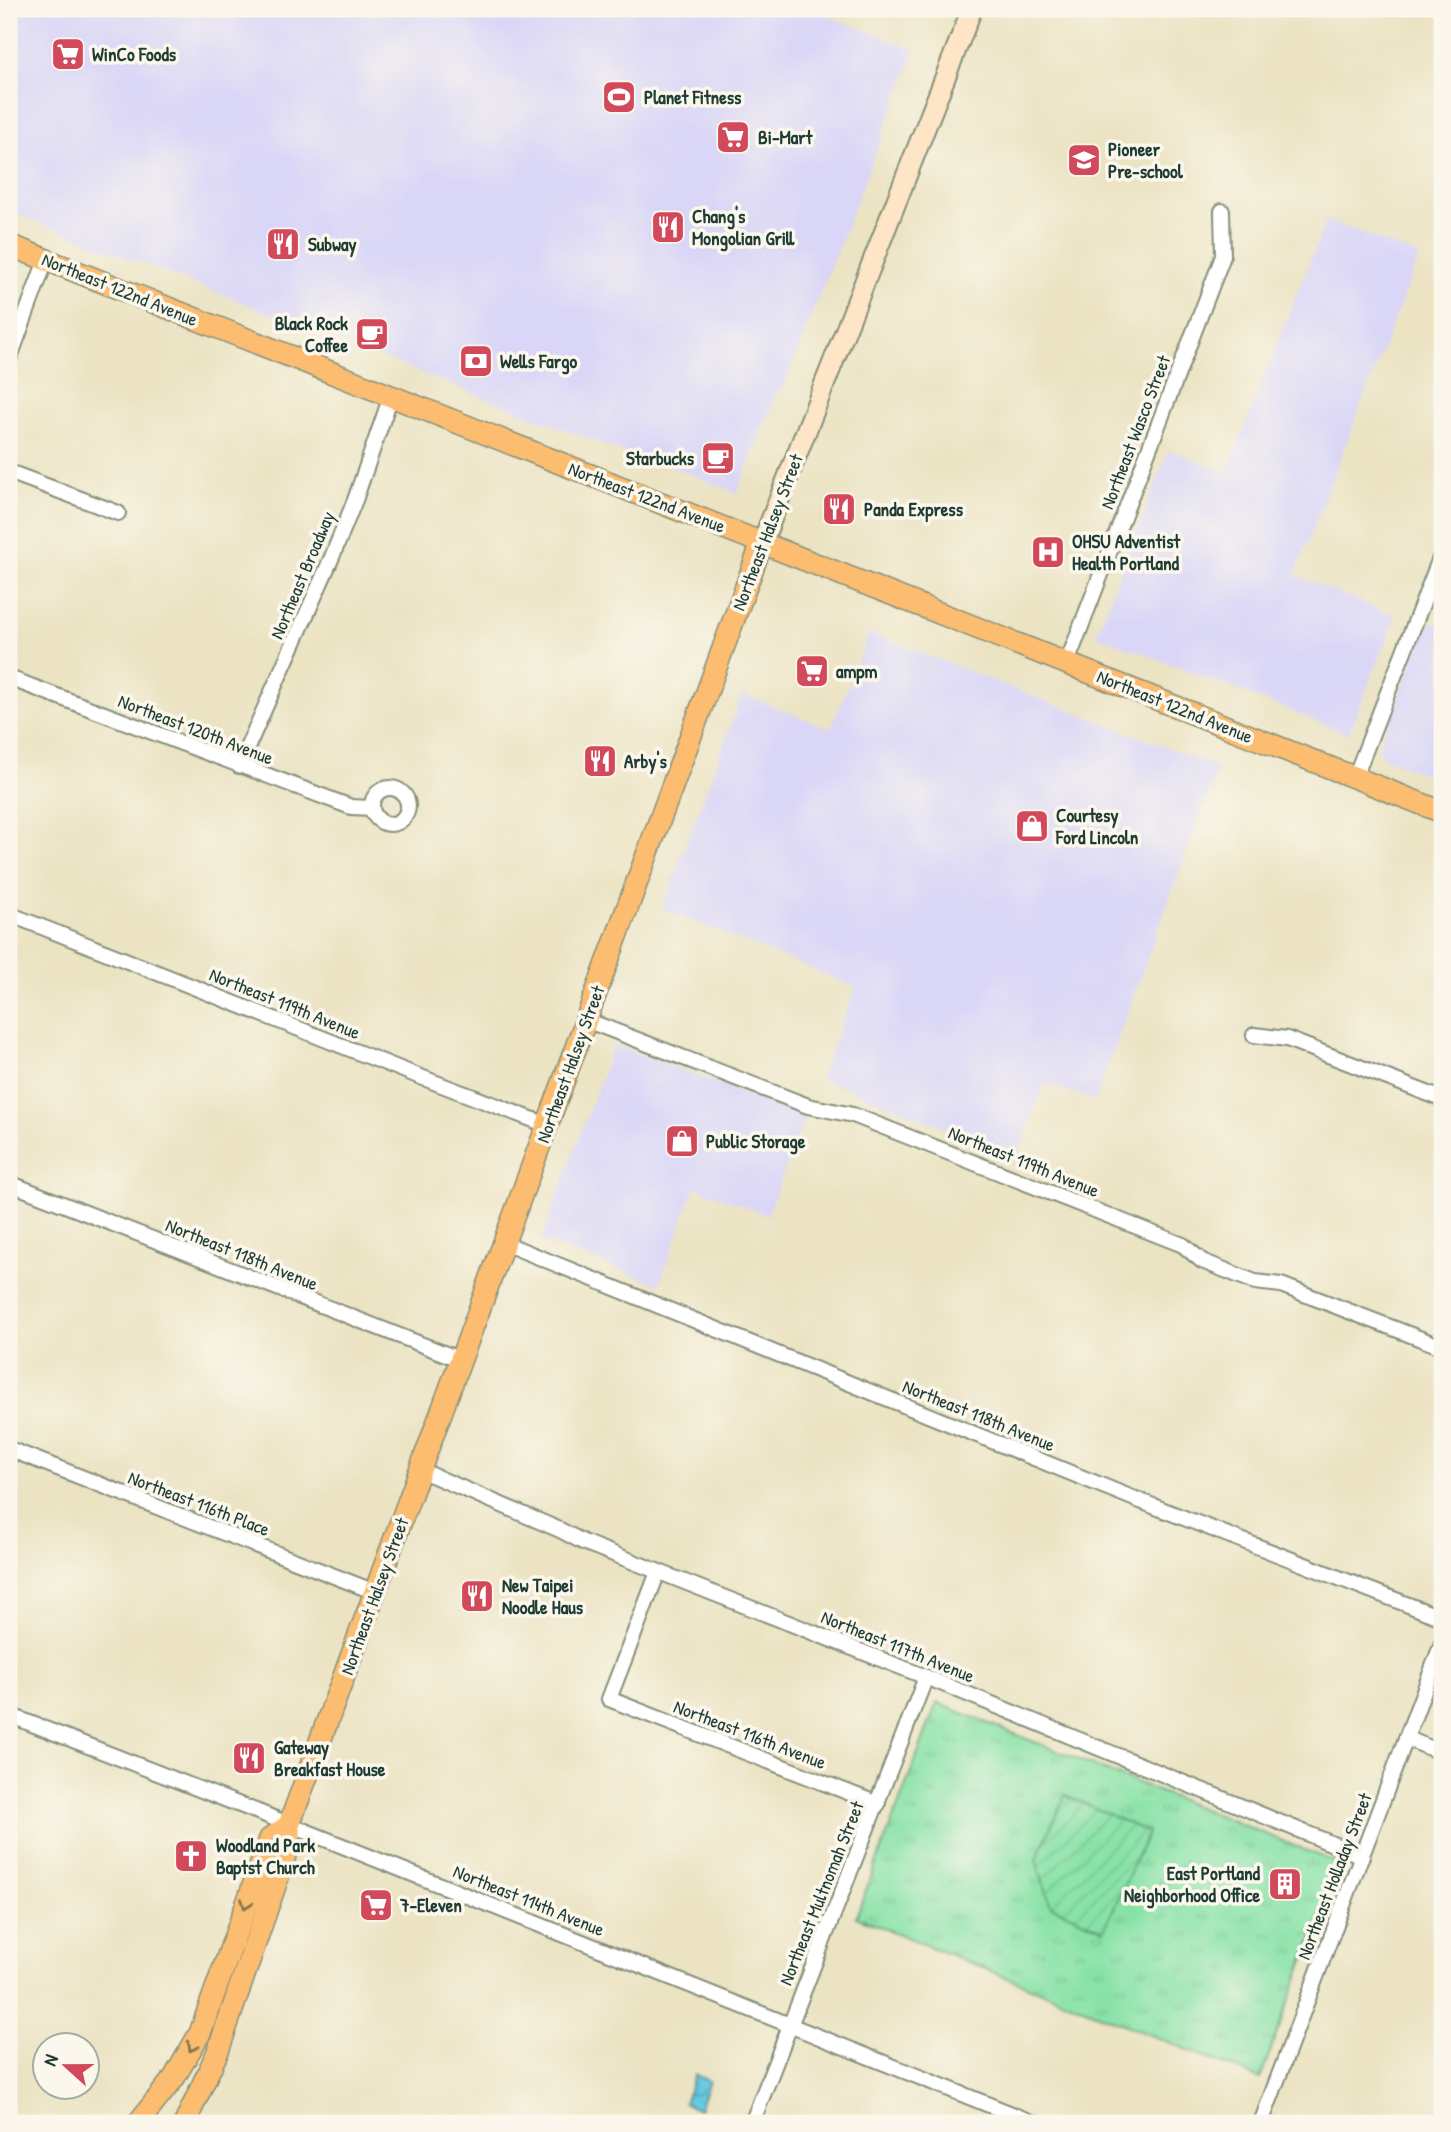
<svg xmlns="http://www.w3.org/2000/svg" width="1451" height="2132" font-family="'Patrick Hand',sans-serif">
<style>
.built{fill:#d9d6f7}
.park{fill:url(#park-tufts);stroke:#54906e;stroke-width:2}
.garden{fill:url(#garden-furrows);stroke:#54906e;stroke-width:2}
.water{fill:url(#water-waves);stroke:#408289;stroke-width:2}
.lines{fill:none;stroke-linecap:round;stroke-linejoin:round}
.minor-casing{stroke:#85907b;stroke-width:18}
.secondary-casing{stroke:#85907b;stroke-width:23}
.primary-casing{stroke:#85907b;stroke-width:24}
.minor{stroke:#fff;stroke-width:14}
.secondary{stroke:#fee5c5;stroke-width:19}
.primary{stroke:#fcbd6f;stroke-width:21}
.oneway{stroke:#82774f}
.labels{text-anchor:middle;stroke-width:7;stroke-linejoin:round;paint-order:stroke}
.poi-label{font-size:19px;font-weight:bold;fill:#1f3d34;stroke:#fbf7ec;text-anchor:start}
.street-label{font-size:19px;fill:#1f3d34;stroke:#fbf7ec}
</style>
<defs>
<pattern id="park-tufts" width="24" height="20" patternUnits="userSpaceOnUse" patternTransform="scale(1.75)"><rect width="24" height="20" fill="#88e2a7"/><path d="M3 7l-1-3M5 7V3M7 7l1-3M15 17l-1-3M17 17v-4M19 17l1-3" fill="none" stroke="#75c390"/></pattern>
<pattern id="garden-furrows" width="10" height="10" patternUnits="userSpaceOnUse" patternTransform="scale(1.75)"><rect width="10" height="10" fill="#88e2a7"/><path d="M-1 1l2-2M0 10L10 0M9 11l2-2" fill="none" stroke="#75c390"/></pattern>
<pattern id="water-waves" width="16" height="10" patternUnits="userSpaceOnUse" patternTransform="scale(1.75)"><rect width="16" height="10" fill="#61c7de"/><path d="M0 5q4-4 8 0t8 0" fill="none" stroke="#4fa3b5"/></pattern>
</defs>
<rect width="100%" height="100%" fill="#fbf7ec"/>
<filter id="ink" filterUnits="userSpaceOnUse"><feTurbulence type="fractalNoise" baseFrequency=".0143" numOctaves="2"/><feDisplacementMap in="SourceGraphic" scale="14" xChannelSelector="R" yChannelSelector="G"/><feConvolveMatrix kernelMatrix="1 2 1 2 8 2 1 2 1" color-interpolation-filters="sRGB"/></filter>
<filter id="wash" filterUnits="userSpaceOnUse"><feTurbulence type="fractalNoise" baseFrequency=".00686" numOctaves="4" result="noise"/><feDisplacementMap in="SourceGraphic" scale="28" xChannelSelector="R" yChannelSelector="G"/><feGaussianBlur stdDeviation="1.57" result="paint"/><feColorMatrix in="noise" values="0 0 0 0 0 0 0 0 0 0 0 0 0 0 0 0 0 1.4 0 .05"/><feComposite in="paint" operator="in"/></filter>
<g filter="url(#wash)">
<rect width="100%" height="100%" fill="#ebe3c2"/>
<g class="built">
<path d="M9,9H811L916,50L782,390L778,389L737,493L645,456L643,460L9,211Z"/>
<path d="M1326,220L1419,256L1295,575L1396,616L1349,734L1096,635L1169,450L1227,472Z"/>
<path d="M1429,621L1442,627V781L1383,757L1379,752V746Z"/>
<path d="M869,633L1218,767L1095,1101L1045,1083L1017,1156L820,1078L856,987L662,909L742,694L831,729Z"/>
<path d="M613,1045L806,1116L767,1215L695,1187L659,1285L541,1241Z"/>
</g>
<path class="park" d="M937,1703L1340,1864L1260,2079L856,1917Z"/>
<path class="garden" d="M1065,1795L1148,1832L1104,1930L1051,1906L1036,1860Z"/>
<path class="water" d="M695,2075L709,2081L699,2109L684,2103Z"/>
</g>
<g filter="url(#ink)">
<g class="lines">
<g class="minor-casing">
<g id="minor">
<path d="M9,360L46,260"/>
<path d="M9,472L118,513"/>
<path d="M1067,663L1223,256L1222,211"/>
<path d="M9,678L351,807L372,808"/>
<path d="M239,766L332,557L355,500L391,396"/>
<path d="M1355,777L1442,553"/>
<circle cx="390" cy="806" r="18"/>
<path d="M9,914L418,1076L547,1125"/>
<path d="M586,1020L808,1106L853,1115L1183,1245L1202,1261L1255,1282L1281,1285L1442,1347"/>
<path d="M1254,1035L1287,1039L1442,1099"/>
<path d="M9,1183L461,1360"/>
<path d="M504,1243L1130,1497L1442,1618"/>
<path d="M9,1449L375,1592"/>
<path d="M420,1470L560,1530L583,1542L926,1677L1362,1856"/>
<path d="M658,1572L609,1699L878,1804"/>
<path d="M9,1715L258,1812L1034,2123"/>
<path d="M1406,1738L1442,1753"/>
<path d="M752,2123L926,1677"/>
<path d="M1261,2123L1442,1643"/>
</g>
</g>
<g class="secondary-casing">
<path id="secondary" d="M762,543L972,9"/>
</g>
<g class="primary-casing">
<g id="primary">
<path d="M9,245L1442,812"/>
<path d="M138,2123L174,2078L200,2033L270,1839L289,1825"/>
<path d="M185,2123L218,2051L289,1845V1825L762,543"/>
</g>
</g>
<use href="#minor" class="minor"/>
<use href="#secondary" class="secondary"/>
<use href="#primary" class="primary"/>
</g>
<defs><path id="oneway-chevron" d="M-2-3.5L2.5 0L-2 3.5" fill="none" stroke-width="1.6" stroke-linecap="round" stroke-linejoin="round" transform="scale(1.75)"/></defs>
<g class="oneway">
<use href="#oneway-chevron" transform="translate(246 1904) rotate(110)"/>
<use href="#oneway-chevron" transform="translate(192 2047) rotate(118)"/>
</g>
</g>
<defs>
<g id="supermarket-square" transform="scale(1.75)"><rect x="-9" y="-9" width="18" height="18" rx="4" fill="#d1495b" stroke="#fbf7ec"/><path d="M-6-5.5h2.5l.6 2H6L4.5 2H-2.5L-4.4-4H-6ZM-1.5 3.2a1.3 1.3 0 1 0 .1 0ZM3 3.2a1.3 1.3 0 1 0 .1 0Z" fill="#fff"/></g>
<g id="stadium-square" transform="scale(1.75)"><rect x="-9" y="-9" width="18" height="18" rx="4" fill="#d1495b" stroke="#fbf7ec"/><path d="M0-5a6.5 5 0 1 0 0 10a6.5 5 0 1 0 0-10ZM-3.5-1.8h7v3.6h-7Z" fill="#fff"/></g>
<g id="school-square" transform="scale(1.75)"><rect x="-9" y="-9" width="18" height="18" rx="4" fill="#d1495b" stroke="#fbf7ec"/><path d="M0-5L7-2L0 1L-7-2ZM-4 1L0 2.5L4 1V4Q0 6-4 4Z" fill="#fff"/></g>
<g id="restaurant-square" transform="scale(1.75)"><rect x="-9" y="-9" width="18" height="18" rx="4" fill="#d1495b" stroke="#fbf7ec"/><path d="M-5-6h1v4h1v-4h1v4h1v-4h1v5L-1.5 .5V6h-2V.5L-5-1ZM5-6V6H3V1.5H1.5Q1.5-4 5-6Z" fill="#fff"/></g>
<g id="cafe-square" transform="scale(1.75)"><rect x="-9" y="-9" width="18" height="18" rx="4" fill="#d1495b" stroke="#fbf7ec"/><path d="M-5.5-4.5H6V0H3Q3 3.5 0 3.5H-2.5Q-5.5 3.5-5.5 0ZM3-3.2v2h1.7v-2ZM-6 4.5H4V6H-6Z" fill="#fff"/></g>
<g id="bank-square" transform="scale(1.75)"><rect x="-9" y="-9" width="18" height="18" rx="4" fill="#d1495b" stroke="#fbf7ec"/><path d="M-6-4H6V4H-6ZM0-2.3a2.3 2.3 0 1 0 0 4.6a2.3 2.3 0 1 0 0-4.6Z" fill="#fff"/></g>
<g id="hospital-square" transform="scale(1.75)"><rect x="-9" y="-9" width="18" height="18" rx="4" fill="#d1495b" stroke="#fbf7ec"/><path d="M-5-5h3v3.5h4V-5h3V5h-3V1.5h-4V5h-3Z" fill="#fff"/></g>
<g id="shop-square" transform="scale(1.75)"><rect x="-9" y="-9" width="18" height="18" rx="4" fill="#d1495b" stroke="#fbf7ec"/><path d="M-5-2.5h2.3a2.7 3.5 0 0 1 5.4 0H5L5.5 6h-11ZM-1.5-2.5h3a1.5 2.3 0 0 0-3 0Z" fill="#fff"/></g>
<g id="church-square" transform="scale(1.75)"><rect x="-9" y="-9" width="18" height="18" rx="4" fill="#d1495b" stroke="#fbf7ec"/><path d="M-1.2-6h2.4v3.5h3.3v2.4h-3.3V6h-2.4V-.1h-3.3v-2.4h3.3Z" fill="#fff"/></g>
<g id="building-square" transform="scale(1.75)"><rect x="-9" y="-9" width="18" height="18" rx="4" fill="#d1495b" stroke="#fbf7ec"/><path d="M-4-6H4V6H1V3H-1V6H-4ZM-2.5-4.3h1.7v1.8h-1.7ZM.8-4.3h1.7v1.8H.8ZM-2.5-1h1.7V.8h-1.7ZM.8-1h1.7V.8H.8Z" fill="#fff"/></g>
</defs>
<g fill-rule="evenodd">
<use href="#supermarket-square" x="68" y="54"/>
<use href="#stadium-square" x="619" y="97"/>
<use href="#supermarket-square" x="733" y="137"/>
<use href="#school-square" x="1084" y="160"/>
<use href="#restaurant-square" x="668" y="227"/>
<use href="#restaurant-square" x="283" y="244"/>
<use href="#cafe-square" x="372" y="334"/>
<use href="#bank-square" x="476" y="361"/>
<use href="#cafe-square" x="718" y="458"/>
<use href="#restaurant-square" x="839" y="509"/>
<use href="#hospital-square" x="1048" y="552"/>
<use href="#supermarket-square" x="812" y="671"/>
<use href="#restaurant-square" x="600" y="761"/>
<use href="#shop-square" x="1032" y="826"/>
<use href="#shop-square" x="682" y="1141"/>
<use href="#restaurant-square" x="477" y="1596"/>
<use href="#restaurant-square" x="249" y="1758"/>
<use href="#church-square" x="191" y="1856"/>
<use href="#building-square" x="1285" y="1884"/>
<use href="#supermarket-square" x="376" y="1905"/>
</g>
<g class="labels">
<g class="poi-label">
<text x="92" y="61">WinCo Foods</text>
<text x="644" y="104">Planet Fitness</text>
<text x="758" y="144">Bi-Mart</text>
<text x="1108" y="156">Pioneer<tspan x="1108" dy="22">Pre-school</tspan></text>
<text x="692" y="223">Chang's<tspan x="692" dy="22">Mongolian Grill</tspan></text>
<text x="308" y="251">Subway</text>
<text x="348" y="330" text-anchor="end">Black Rock<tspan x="348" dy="22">Coffee</tspan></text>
<text x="500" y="368">Wells Fargo</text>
<text x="694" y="465" text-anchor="end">Starbucks</text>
<text x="864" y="516">Panda Express</text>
<text x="1072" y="548">OHSU Adventist<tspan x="1072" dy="22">Health Portland</tspan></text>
<text x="836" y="678">ampm</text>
<text x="624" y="768">Arby's</text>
<text x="1056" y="822">Courtesy<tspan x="1056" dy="22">Ford Lincoln</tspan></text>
<text x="706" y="1148">Public Storage</text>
<text x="502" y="1592">New Taipei<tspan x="502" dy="22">Noodle Haus</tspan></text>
<text x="274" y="1754">Gateway<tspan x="274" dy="22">Breakfast House</tspan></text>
<text x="216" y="1852">Woodland Park<tspan x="216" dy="22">Baptst Church</tspan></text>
<text x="1260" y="1880" text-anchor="end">East Portland<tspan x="1260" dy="22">Neighborhood Office</tspan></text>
<text x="400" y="1912">7-Eleven</text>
</g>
<g class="street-label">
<text transform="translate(120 289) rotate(22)" y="7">Northeast 122nd Avenue</text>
<text transform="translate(1135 432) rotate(-69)" y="7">Northeast Wasco Street</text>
<text transform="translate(647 497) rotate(21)" y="7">Northeast 122nd Avenue</text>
<text transform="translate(767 532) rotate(-69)" y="7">Northeast Halsey Street</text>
<text transform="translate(302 575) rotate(-67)" y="7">Northeast Broadway</text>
<text transform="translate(1175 706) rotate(22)" y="7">Northeast 122nd Avenue</text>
<text transform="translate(196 729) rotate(21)" y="7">Northeast 120th Avenue</text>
<text transform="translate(285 1003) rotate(22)" y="7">Northeast 119th Avenue</text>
<text transform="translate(570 1064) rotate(-70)" y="7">Northeast Halsey Street</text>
<text transform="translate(1024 1161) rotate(22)" y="7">Northeast 119th Avenue</text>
<text transform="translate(242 1254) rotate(22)" y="7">Northeast 118th Avenue</text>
<text transform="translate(979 1415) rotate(22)" y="7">Northeast 118th Avenue</text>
<text transform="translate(199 1503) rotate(21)" y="7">Northeast 116th Place</text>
<text transform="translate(374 1596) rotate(-70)" y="7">Northeast Halsey Street</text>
<text transform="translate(898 1646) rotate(22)" y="7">Northeast 117th Avenue</text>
<text transform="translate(750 1734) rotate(21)" y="7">Northeast 116th Avenue</text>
<text transform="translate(1334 1876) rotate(-69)" y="7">Northeast Holladay Street</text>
<text transform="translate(821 1893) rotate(-68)" y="7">Northeast Multnomah Street</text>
<text transform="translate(529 1900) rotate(22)" y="7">Northeast 114th Avenue</text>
</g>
</g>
<rect width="1451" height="2132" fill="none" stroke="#fbf7ec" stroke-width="35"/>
<g transform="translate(66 2066) rotate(291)"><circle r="33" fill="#fbf7ec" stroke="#a3ada2" stroke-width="2"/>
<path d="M0-5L12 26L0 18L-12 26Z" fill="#d1495b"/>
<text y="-10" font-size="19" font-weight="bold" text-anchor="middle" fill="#1f3d34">N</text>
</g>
</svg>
